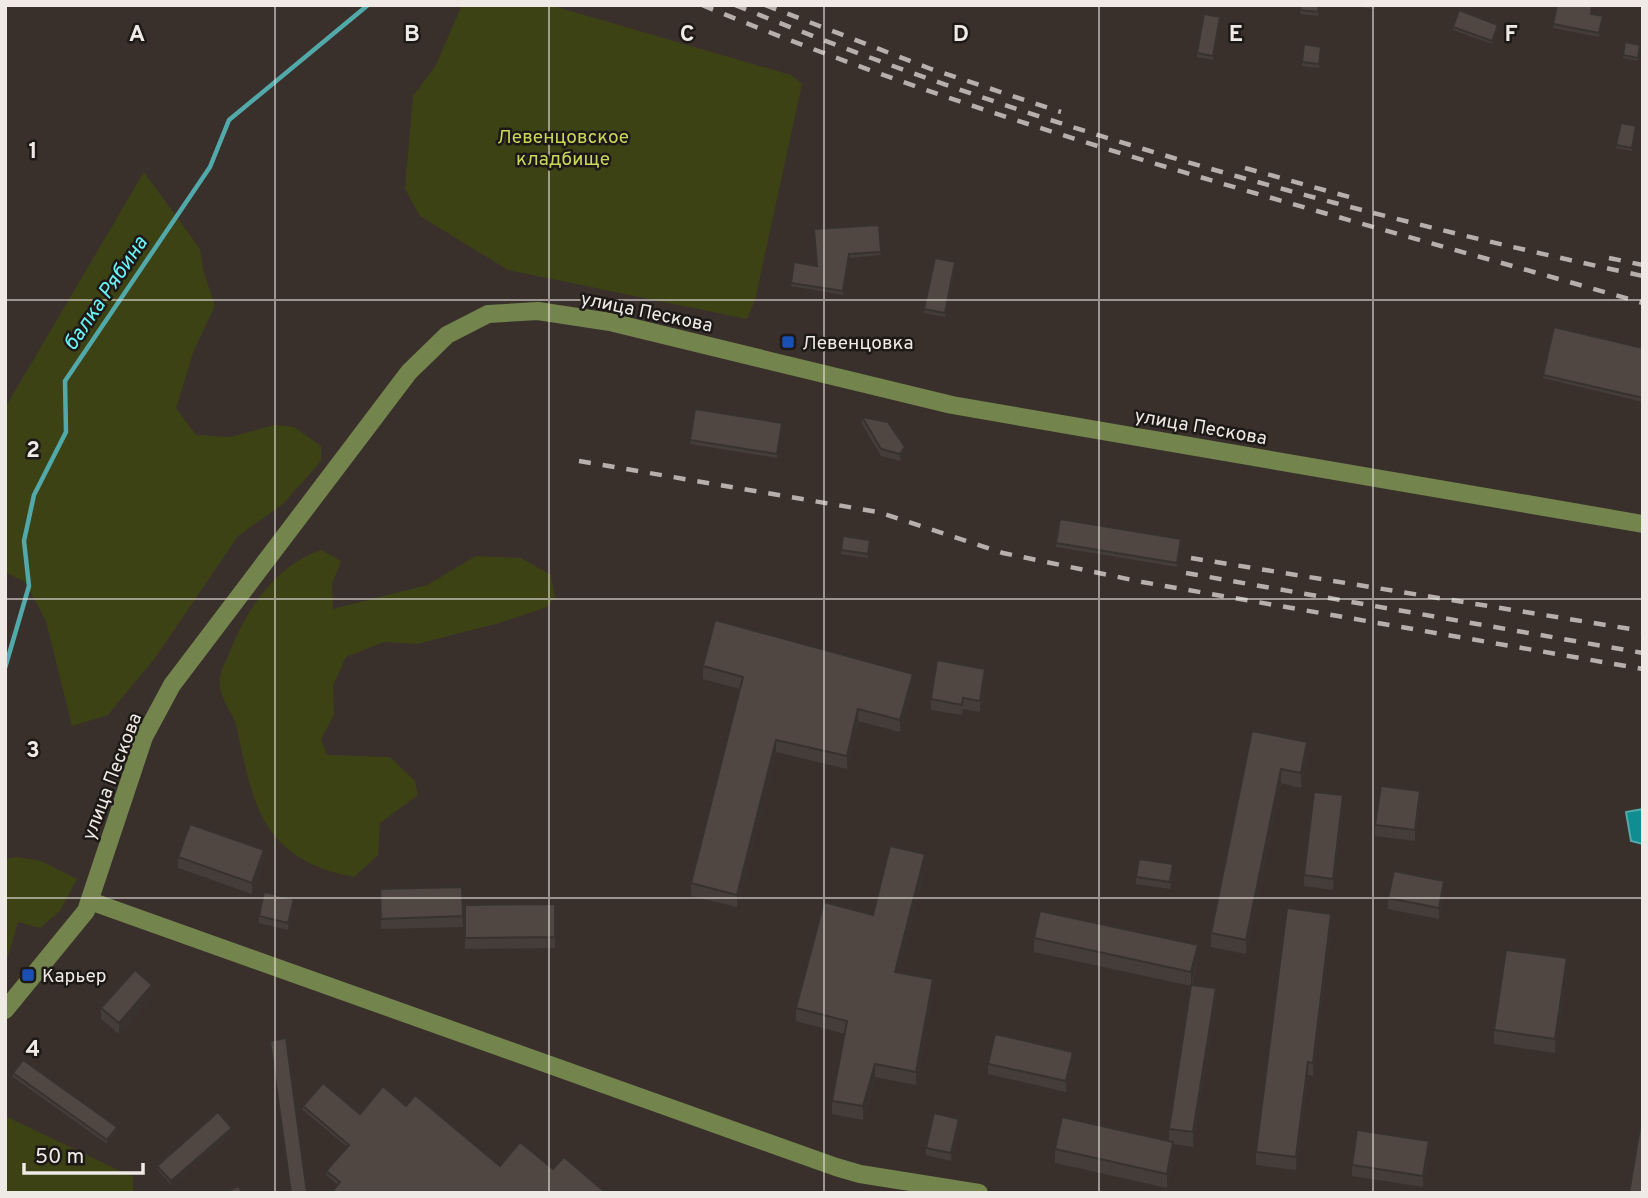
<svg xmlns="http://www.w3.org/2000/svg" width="1648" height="1198" font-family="Overpass,sans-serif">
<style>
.green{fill:#3d4215}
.water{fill:#0f8d91;stroke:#52a9aa;stroke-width:2}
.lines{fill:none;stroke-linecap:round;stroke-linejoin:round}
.stream{stroke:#52a9aa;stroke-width:4.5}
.minor{stroke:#73844d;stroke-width:18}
.rail{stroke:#b6afab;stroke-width:4.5;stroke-dasharray:12 12;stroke-linecap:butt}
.wall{fill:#453d39}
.shaded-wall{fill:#38322e}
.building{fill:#504742;stroke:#38322e;stroke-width:2}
.grid{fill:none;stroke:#efeae6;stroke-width:2;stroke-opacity:0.55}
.transit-dot{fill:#1a4fb4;stroke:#1d1917;stroke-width:2.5}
.labels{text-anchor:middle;stroke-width:5;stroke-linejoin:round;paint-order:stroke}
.park-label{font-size:19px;fill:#cad859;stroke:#1d1917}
.street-label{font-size:19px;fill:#efeae6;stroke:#1d1917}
.poi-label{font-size:19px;fill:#efeae6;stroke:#1d1917;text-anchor:start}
.water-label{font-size:21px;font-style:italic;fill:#69f5fa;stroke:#1d1917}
.grid-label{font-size:23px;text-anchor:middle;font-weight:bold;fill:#efeae6;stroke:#1d1917;stroke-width:5;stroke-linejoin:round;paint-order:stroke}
</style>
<rect width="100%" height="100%" fill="#39302b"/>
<g class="green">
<path d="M462,5H550L791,75L802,84L755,300L747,319L508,270L420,216L405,189L413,96L436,65Z"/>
<path d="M144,172L200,249L203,270L215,306L194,350L176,408L196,435L231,437L274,425L294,427L321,446V461L283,504L238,536L155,658L108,715L72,726L46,621L25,582L5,572V408Z"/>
<path d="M321,550L341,561L332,584L333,609L427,585L476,556L521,558L551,575L555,598L547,607L499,623L417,644L384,642L346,657L333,686L334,715L321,739L327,755L390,757L415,781L418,795L380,823L378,855L354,877C264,860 253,808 237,728C233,711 218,698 220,679C220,671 226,661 229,654C246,610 276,565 321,550Z"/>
<path d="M17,857L41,861L77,879L60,911L40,928L18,922L5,966V859Z"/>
<path d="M5,1116L133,1177V1193H5Z"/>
</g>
<path class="water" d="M1643,809V844L1631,841L1626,812Z"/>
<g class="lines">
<path class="stream" d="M5,668L29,586L24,541L34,495L66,432L65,381L210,167L229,120L368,5"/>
<g class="minor">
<path d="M90,901L836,1167L860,1174L979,1193"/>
<path d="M5,1010L86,911L144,737L172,685L409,372L447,335L488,314L538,311L610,322L952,405L1643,524"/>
</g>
<g class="rail">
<path d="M702,5C1007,132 1326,212 1643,303"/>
<path d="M735,5C1028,125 1334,210 1643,276"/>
<path d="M765,5L931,69L1061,112"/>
<path d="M1245,168L1360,200"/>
<path d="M1609,258L1643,265"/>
<path d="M579,461L878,512L1003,553L1142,582L1643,669"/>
<path d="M1191,558L1643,631"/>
<path d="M1186,573L1643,653"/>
</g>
</g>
<g class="wall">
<path d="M1301,5H1320L1318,16L1300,14Z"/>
<path d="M1359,5H1375V9L1359,7Z"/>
<path d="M1593,5L1591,14L1603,19L1599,37L1553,28V24Z"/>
<path d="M1220,20L1213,60L1197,57V53Z"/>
<path d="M1453,27L1498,28L1492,44L1453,30Z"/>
<path d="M1640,49L1638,61L1623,58V55Z"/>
<path d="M1321,50L1319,68L1302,66V62Z"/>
<path d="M1636,130L1632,151L1616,148V145Z"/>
<path d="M879,225L881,255L849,258L843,295L791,286V283Z"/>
<path d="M955,266L945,317L924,313V309Z"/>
<path d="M1643,348V402L1543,378V375Z"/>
<path d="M862,417L905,455L900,461L881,456L862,424Z"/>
<path d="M782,426L777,458L690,444V440Z"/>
<path d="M1181,542L1177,567L1056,547V543Z"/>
<path d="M870,544L868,558L841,554V550Z"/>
<path d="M703,666L913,686L900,732L858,721L847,769L776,752L737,907L691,896V883L740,689L703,679Z"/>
<path d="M985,679L980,712L963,709L962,715L931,710V699Z"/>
<path d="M1252,731L1307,757L1301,788L1281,783L1246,954L1211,947V933Z"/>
<path d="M1420,802L1415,841L1375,836V825Z"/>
<path d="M1343,806L1333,890L1304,886V875Z"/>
<path d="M178,857L264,861L252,894L178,868Z"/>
<path d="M925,868L898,973L933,993L916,1085L875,1077L863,1120L832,1114V1101L845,1034L796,1021V1008L873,915Z"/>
<path d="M1173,871L1170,889L1136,884V877Z"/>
<path d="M462,887L463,927L381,929L380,889Z"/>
<path d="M1444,892L1439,919L1388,909V898Z"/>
<path d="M555,904V948L465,949V905Z"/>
<path d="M294,906L288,930L259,923V916Z"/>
<path d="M1331,927L1313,1076L1308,1075L1296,1170L1256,1165V1152Z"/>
<path d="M1034,938L1198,959L1192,985L1216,1003L1193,1147L1173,1144V1156L1167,1188L1055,1163V1149L1169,1141V1129L1191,986L1034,952Z"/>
<path d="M1567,973L1555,1053L1494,1044V1030Z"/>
<path d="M152,996L119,1034L101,1019V1008Z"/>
<path d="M1073,1063L1066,1092L988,1074V1064Z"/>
<path d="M13,1073L117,1130L107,1144L13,1077Z"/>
<path d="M303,1106L360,1114L406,1106L500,1166L553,1169L606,1193L338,1185L326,1175V1171L347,1147L303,1110Z"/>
<path d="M959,1126L951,1161L926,1155V1148Z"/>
<path d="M232,1132L171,1185L157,1169V1166Z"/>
<path d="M1429,1152L1423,1187L1352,1176V1165Z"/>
</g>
<g class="shaded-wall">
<path d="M905,447V455L900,461V454Z"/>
<path d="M985,669V679L980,712V701Z"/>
<path d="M913,674V686L900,732V720Z"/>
<path d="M858,709V721L847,769V756Z"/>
<path d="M776,740V752L737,907V895Z"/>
<path d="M1307,742V757L1301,788V773Z"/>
<path d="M1281,769V783L1246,954V940Z"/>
<path d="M1420,791V802L1415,841V830Z"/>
<path d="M1343,795V806L1333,890V879Z"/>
<path d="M264,850V861L252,894V883Z"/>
<path d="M925,854V868L895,986V972Z"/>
<path d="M1444,881V892L1439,919V908Z"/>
<path d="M294,899V906L288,930V923Z"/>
<path d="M1331,914V927L1313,1076V1063Z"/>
<path d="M1198,945V959L1191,986V972Z"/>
<path d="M1567,958V973L1555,1053V1039Z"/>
<path d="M933,979V993L916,1085V1072Z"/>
<path d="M152,985V996L119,1034V1023Z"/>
<path d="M1216,988V1003L1193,1147V1132Z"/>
<path d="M1073,1052V1063L1066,1092V1081Z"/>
<path d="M1308,1062V1075L1296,1170V1157Z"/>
<path d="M875,1064V1077L863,1120V1106Z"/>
<path d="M959,1119V1126L951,1161V1153Z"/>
<path d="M117,1127V1130L107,1144V1140Z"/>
<path d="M232,1128V1132L171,1185V1181Z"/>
<path d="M1429,1141V1152L1423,1187V1176Z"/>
<path d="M1173,1142V1156L1167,1188V1174Z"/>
</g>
<g class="building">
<path d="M1301,5H1319L1318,12L1300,10Z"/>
<path d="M1557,5H1592L1591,14L1603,16L1599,33L1553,24Z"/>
<path d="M1459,10L1498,25L1492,41L1453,27Z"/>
<path d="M1204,14L1220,17L1213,56L1197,53Z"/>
<path d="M1625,42L1640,45L1638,58L1623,55Z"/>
<path d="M1304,44L1321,47L1319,64L1302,62Z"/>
<path d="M1621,123L1636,126L1632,148L1616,145Z"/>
<path d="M879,225L881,252L849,254L843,291L791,283L794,262L817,266L814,229Z"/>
<path d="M935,258L955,262L945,313L924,309Z"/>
<path d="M1554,327L1643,348V398L1543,375Z"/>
<path d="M695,409L782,423L777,454L690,440Z"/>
<path d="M862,417L888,422L905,447L900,454L881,449Z"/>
<path d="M1060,519L1181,539L1177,563L1056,543Z"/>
<path d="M843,536L870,540L868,554L841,550Z"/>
<path d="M715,620L913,674L900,720L858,709L847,756L776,740L737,895L691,883L743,677L703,666Z"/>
<path d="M937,660L985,669L980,701L963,698L962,705L931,699Z"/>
<path d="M1252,731L1307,742L1301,773L1281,769L1246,940L1211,933Z"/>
<path d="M1381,786L1420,791L1415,830L1375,825Z"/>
<path d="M1314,792L1343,795L1333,879L1304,875Z"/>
<path d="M190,824L264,850L252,883L178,857Z"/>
<path d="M890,846L925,854L895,972L933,979L916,1072L875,1064L863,1106L832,1101L847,1021L796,1008L824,902L873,915Z"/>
<path d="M1139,859L1173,864L1170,882L1136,877Z"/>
<path d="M1394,871L1444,881L1439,908L1388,898Z"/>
<path d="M462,887L463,916L381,919L380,889Z"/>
<path d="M264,892L294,899L288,923L259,916Z"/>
<path d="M555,904V937L465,938V905Z"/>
<path d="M1287,908L1331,914L1313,1063L1308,1062L1296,1157L1256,1152Z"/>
<path d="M1040,911L1198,945L1191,972L1034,938Z"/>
<path d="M1506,950L1567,958L1555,1039L1494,1030Z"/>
<path d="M135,970L152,985L119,1023L101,1008Z"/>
<path d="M1191,985L1216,988L1193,1132L1169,1129Z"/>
<path d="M995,1034L1073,1052L1066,1081L988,1064Z"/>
<path d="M286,1038L307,1193H291L270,1041Z"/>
<path d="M23,1060L117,1127L107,1140L13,1073Z"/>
<path d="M323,1083L360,1114L383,1086L406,1106L415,1095L500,1166L520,1142L553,1169L564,1157L606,1193H331L340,1182L326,1171L349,1145L303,1106Z"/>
<path d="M1643,1110V1193H1629Z"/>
<path d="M218,1112L232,1128L171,1181L157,1166Z"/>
<path d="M934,1113L959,1119L951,1153L926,1148Z"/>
<path d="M1062,1117L1173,1142L1167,1174L1055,1149Z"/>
<path d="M1357,1130L1429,1141L1423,1176L1352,1165Z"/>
<path d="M239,1186L242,1193H223Z"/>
</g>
<path class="grid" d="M275,5V1193M549,5V1193M824,5V1193M1099,5V1193M1373,5V1193M5,300H1643M5,599H1643M5,898H1643"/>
<g class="transit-dot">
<rect x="781" y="335" width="14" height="14" rx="3.5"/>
<rect x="21" y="968" width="14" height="14" rx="3.5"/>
</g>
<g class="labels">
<g class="park-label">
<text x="563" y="143">Левенцовское<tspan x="563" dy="22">кладбище</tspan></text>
</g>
<g class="street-label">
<text transform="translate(647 311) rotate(12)" y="7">улица Пескова</text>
<text transform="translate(1201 426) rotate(10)" y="7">улица Пескова</text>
<text transform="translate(111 776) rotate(-69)" y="7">улица Пескова</text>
</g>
<g class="poi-label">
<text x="802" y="349">Левенцовка</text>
<text x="42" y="982">Карьер</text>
</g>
<g class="water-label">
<text transform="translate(105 293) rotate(-56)" y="7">балка Рябина</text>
</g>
</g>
<g class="grid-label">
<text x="137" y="41">A</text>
<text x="412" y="41">B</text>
<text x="687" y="41">C</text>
<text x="961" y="41">D</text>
<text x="1236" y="41">E</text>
<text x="1511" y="41">F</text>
<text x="33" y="158">1</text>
<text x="33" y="457">2</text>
<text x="33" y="757">3</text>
<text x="33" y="1056">4</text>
</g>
<rect width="1648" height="1198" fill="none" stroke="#efeae6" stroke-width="14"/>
<path d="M24 1163v10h119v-10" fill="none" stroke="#efeae6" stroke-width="3.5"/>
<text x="35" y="1163" font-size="21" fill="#efeae6" stroke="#1d1917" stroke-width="5" paint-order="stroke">50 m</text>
</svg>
